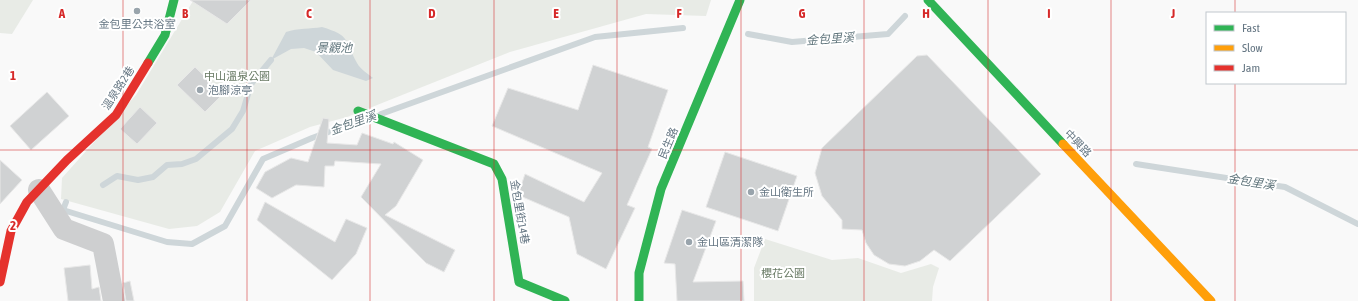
<svg xmlns="http://www.w3.org/2000/svg" width="1358" height="301" font-family="'Asap Condensed','Noto Sans TC',sans-serif">
<style>
.green{fill:#e8ebe6}
.water{fill:#ced6d9}
.lines{fill:none;stroke-linecap:round;stroke-linejoin:round}
.stream{stroke:#ced6d9;stroke-width:6}
.building{fill:#d0d2d3;stroke:#e8e8e8}
.street{stroke:#cecfd0;stroke-width:22}
.fast{stroke:#30b455;stroke-width:9}
.slow{stroke:#ff9f0a;stroke-width:9}
.jam{stroke:#e5322d;stroke-width:9}
.grid{fill:none;stroke:#d62828;stroke-width:1;stroke-opacity:0.55}
.poi-dot{fill:#99a4ac;stroke:#fff;stroke-width:1.5}
.labels{text-anchor:middle;stroke-width:4;stroke-linejoin:round;paint-order:stroke}
.poi-label{font-size:11px;fill:#657683;stroke:#fff;text-anchor:start}
.park-label{font-size:11px;fill:#687a64;stroke:#fff}
.street-label{font-size:11px;fill:#657683;stroke:#fff}
.water-label{font-size:12px;font-style:italic;fill:#60757c;stroke:#fff}
.grid-label{font-size:13px;text-anchor:middle;font-weight:bold;fill:#d62828;stroke:#fff;stroke-width:4;stroke-linejoin:round;paint-order:stroke}
</style>
<rect width="100%" height="100%" fill="#f9f9f9"/>
<g class="green">
<path d="M0,0H33L12,34L0,33Z"/>
<path d="M192,0H711L706,16L646,14L510,52L347,117L310,127L255,151L220,212L197,226L169,229L61,199L62,178L136,95L193,1Z"/>
<path d="M765,239L832,260L858,258L901,273L931,264L939,268L933,287L932,301H754V268Z"/>
</g>
<path class="water" d="M322,27C351,36 344,39 357,63C360,69 368,74 373,78L366,81L333,70L316,52L304,48L291,49L271,60L286,32C298,28 310,29 322,27Z"/>
<g class="lines">
<g class="stream">
<path d="M748,34L792,42L888,34L905,16"/>
<path d="M381,114L595,37L683,28"/>
<path d="M1136,164L1285,187L1358,224"/>
<path d="M103,185L117,176L138,180L153,177L167,165L182,164L196,159L232,129L243,111L251,84L271,60"/>
<path d="M66,202L63,210L167,242L192,244L225,226L263,159L312,138L364,119"/>
</g>
</g>
<g class="building">
<path d="M190,0H251L227,24Z"/>
<path d="M927,55L1041,174L950,261L934,250L920,261L905,266L889,264L874,255L866,243L862,230L842,229V220L822,196L815,173L822,148L917,56Z"/>
<path d="M593,65L668,90L648,147L652,149L627,205L635,208L606,269L577,254L569,217L518,195L525,174L584,202L602,173L492,126L508,88L578,110Z"/>
<path d="M195,67L223,94L205,112L177,85Z"/>
<path d="M47,92L69,116L31,150L10,126Z"/>
<path d="M140,107L157,123L137,144L120,129Z"/>
<path d="M323,118L329,119L327,143L357,145L362,133L393,144L394,142L423,160L396,206L385,215L455,250L444,272L426,263L361,197L381,164L335,161L334,166H325L324,187L296,185L272,198L256,188L265,172L291,158L308,162Z"/>
<path d="M725,152L797,176L778,231L706,207Z"/>
<path d="M0,160L22,180L0,204Z"/>
<path d="M265,202L335,242L346,219L367,228L356,254L332,280L257,220Z"/>
<path d="M682,210L716,221L693,282L743,281L744,301H677L675,264L664,263Z"/>
<path d="M90,265L92,289L99,287L101,301H68L64,268Z"/>
<path d="M130,281L134,301H126L123,283Z"/>
</g>
<g class="lines">
<path class="street" d="M39,190L64,229L103,244L114,301"/>
<g class="fast">
<path d="M928,0L1063,144"/>
<path d="M148,63L165,35L174,0"/>
<path d="M358,111L494,164L502,179L519,282L565,301"/>
<path d="M639,301V273L661,189L740,0"/>
</g>
<path class="slow" d="M1063,144L1211,301"/>
<path class="jam" d="M0,282L11,231L27,202L67,160L116,115L148,63"/>
</g>
<path class="grid" d="M123,0V301M247,0V301M370,0V301M494,0V301M617,0V301M741,0V301M864,0V301M988,0V301M1111,0V301M1235,0V13M1235,83V301M0,150H1358"/>
<g class="poi-dot">
<circle cx="137" cy="11" r="4"/>
<circle cx="200" cy="90" r="4"/>
<circle cx="751" cy="192" r="4"/>
<circle cx="689" cy="242" r="4"/>
</g>
<g class="labels">
<g class="poi-label">
<text x="137" y="28" text-anchor="middle">金包里公共浴室</text>
<text x="208" y="94">泡腳涼亭</text>
<text x="759" y="196">金山衛生所</text>
<text x="697" y="246">金山區清潔隊</text>
</g>
<g class="park-label">
<text x="237" y="80">中山溫泉公園</text>
<text x="783" y="277">櫻花公園</text>
</g>
<g class="street-label">
<text transform="translate(118 88) rotate(-57)" y="4">溫泉路2巷</text>
<text transform="translate(668 143) rotate(-67)" y="4">民生路</text>
<text transform="translate(1078 143) rotate(46)" y="4">中興路</text>
<text transform="translate(520 212) rotate(80)" y="4">金包里街14巷</text>
</g>
<g class="water-label">
<text transform="translate(830 39) rotate(-4)" y="4">金包里溪</text>
<text x="334" y="52">景觀池</text>
<text transform="translate(353 123) rotate(-20)" y="4">金包里溪</text>
<text transform="translate(1251 182) rotate(9)" y="4">金包里溪</text>
</g>
</g>
<g class="grid-label">
<text x="62" y="18">A</text>
<text x="185" y="18">B</text>
<text x="309" y="18">C</text>
<text x="432" y="18">D</text>
<text x="556" y="18">E</text>
<text x="679" y="18">F</text>
<text x="802" y="18">G</text>
<text x="926" y="18">H</text>
<text x="1049" y="18">I</text>
<text x="1173" y="18">J</text>
<text x="13" y="80">1</text>
<text x="13" y="230">2</text>
</g>
<rect x="1206" y="12" width="140" height="72" fill="#ffffff" stroke="#c1c8cd"/>
<rect x="1214" y="25" width="20" height="6" fill="#30b455" stroke="#c1c8cd"/>
<text x="1242" y="32" font-size="12" fill="#657683">Fast</text>
<rect x="1214" y="45" width="20" height="6" fill="#ff9f0a" stroke="#c1c8cd"/>
<text x="1242" y="52" font-size="12" fill="#657683">Slow</text>
<rect x="1214" y="65" width="20" height="6" fill="#e5322d" stroke="#c1c8cd"/>
<text x="1242" y="72" font-size="12" fill="#657683">Jam</text>
</svg>
